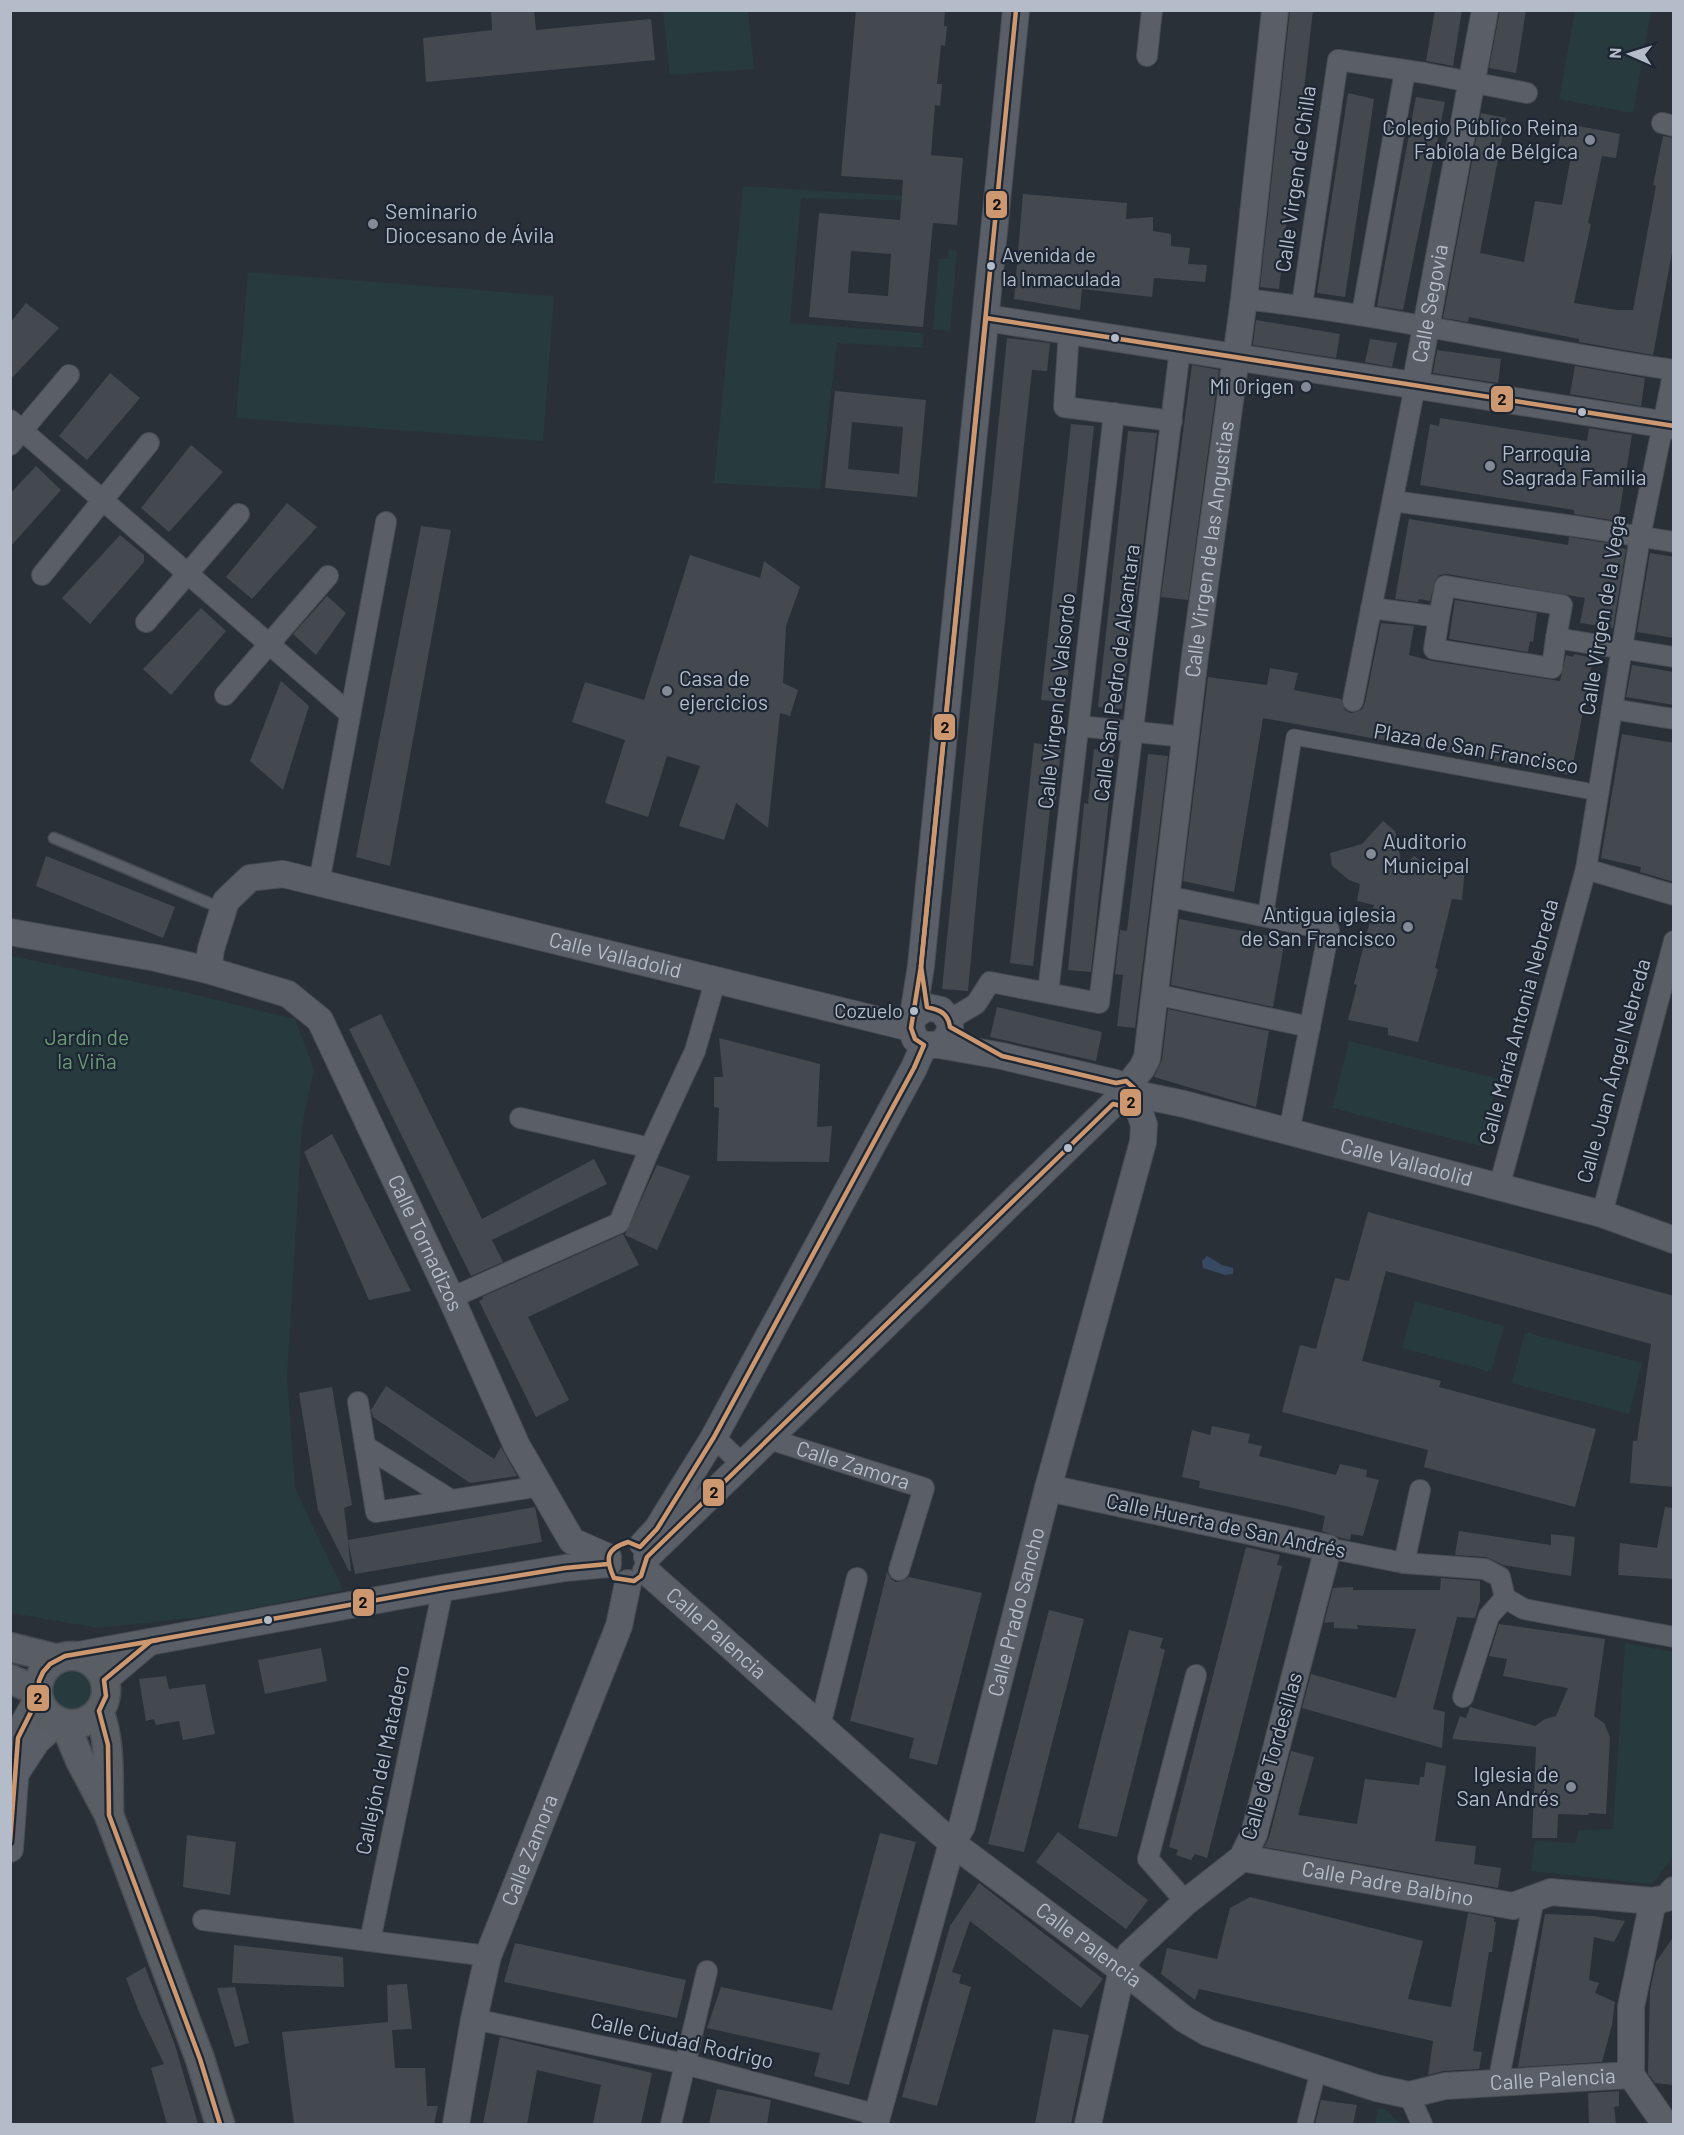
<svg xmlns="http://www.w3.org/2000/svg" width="1684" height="2135" font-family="Barlow,sans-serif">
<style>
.green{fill:#273a3e}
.water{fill:#384963}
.building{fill:#444950;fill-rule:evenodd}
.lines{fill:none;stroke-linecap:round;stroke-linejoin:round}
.service-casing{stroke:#484c53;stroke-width:13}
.pedestrian-casing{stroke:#484c53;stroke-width:17}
.minor-casing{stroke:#484c53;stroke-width:22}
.tertiary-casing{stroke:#484c53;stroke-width:28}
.secondary-casing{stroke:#484c53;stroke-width:31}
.service{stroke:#5a5e66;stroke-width:10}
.pedestrian{stroke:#5a5e66;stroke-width:15}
.minor{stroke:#5a5e66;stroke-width:20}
.tertiary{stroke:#5a5e66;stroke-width:26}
.secondary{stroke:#595d64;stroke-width:28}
.bus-1-casing{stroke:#1d2633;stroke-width:9}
.bus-1{stroke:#cd976f;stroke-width:4.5}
.poi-dot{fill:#848b96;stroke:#1d2633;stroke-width:2}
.bus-dot{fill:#b4bcc9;stroke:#1d2633;stroke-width:2}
.labels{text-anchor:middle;stroke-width:4.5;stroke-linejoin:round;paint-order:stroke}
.bus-label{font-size:20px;fill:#b4bcc9;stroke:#1d2633;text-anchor:start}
.poi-label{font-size:21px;fill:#b4bcc9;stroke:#1d2633;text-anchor:end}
.street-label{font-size:21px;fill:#b4bcc9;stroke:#1d2633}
.park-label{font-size:21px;fill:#6b9a76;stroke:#1d2633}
.line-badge{stroke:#1d2633;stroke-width:2}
.pale-badge-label{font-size:16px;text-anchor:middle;font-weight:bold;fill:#111}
</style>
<rect width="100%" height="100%" fill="#2a3038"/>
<g class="green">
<path d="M663,11H748L754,69L670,75Z"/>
<path d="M1575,11H1651L1633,113L1559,99Z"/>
<path d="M743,186L923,197L922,201L801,198L790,323L924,333L923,348L837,343L820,489L714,483Z"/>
<path d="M949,250L957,251L950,331L933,329L939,259H948Z"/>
<path d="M248,272L554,296L543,441L236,418Z"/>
<path d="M11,956L180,991L295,1019L314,1069L302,1126L287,1378L295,1488L343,1590L218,1615L99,1628L11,1613Z"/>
<path d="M1349,1041L1498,1079L1481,1146L1332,1108Z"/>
<path d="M1415,1301L1504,1326L1491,1372L1402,1348Z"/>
<path d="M1525,1332L1642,1363L1629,1414L1512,1383Z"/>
<path d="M1625,1643L1673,1652V1857L1652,1884L1531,1871L1535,1841L1575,1843L1579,1830L1613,1829Z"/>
<circle cx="71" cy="1690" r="19"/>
<path d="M1378,2109H1385L1400,2124H1375Z"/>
</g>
<path class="water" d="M1207,1256L1222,1265L1233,1268V1274L1225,1275L1203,1268L1202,1261Z"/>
<g class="building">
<path d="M491,10H534L536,30L651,19L655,60L426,82L423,38L492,30Z"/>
<path d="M856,10H945L944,26H947L945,46L941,45L937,84H942L940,106L935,105L931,155L963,158L957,225L933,223L923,327L809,317L819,213L900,220L903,180L841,176ZM851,251L891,254L888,296L848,293Z"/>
<path d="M1290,10H1313L1292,195L1290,194L1279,289L1260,287Z"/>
<path d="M1435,10H1462L1453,66L1426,61Z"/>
<path d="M1500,10H1526L1516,73L1489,68Z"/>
<path d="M1348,93L1374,99L1345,297L1317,293Z"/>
<path d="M1416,97L1445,102L1403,310L1377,306Z"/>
<path d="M1481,113L1506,118L1480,253L1524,262L1535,201L1562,205L1572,151L1558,147L1563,123L1620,134L1616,158L1602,156L1588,223L1591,224L1574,303L1617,310H1633L1656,186L1653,185L1663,136L1674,138V242L1653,355L1579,342V339L1469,317L1468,322L1443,318Z"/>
<path d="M1023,194L1127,203L1126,219L1153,217V231L1171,234V246L1190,248L1188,264L1207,265L1205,282L1154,278L1152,297L1082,289L1080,310L1014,299Z"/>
<path d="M26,303L59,328L10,380V323Z"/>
<path d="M1256,320L1340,334L1336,358L1253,345Z"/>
<path d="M1007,338L1050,343L1047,371L1032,370L983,826L968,991L942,989Z"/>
<path d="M1370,339L1397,343L1392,367L1365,362Z"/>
<path d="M1437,350L1501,359L1498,383L1433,373Z"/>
<path d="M1192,365L1219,370L1188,600L1161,597Z"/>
<path d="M1575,366L1645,378L1641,406L1570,394Z"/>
<path d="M110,373L140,398L87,460L59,436Z"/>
<path d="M835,391L926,400L917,497L825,488ZM852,422L903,427L899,474L848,469Z"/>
<path d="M1440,418L1587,441L1589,428L1632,435L1618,521L1574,514V510L1420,485L1430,424L1439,426Z"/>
<path d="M1071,424L1094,426L1065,702L1041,700Z"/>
<path d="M1128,431L1157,433L1137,595H1135L1122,709L1098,707Z"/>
<path d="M191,445L223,472L169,532L141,508Z"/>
<path d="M36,466L61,490L10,547V494Z"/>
<path d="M287,503L317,527L252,599L226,577Z"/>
<path d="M1409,519L1568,545L1569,537L1614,544V547L1626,549L1613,628L1580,623L1585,598L1447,574L1440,575L1436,579L1430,601L1419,599L1418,602L1395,599Z"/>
<path d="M421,526L451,530L390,866L356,857Z"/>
<path d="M120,535L144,555V562L90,624L62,598Z"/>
<path d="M1650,553L1674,557V638L1637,632Z"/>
<path d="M690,555L760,578L764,561L800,587L786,626L783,683L798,690L790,716L780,713L768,828L736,803L724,840L679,826L700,766L667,756L648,817L605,803L625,740L572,722L585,682L644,700Z"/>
<path d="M327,596L346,613L316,655L293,634Z"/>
<path d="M1455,600L1537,613L1533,642L1530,641L1528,652L1449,639Z"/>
<path d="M201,608L226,631L171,695L143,669Z"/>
<path d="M1381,623L1414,626L1409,655L1432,661L1560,681L1566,655L1573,657L1574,654L1593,658L1571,775L1263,718L1234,892L1183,881L1208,677L1267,685L1270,668L1298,673L1294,690L1341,699L1345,710L1350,713L1356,712L1362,709L1365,703Z"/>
<path d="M1632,665L1674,672V705L1626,697Z"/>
<path d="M281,681L309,706L283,790L250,761Z"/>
<path d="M1622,734L1674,743V882L1640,872L1641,867L1601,858Z"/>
<path d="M1034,743L1061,747L1056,800H1051L1033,966L1010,963Z"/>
<path d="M1094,749L1114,752L1091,972L1068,970L1084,803L1088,804Z"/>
<path d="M1148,754L1168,756L1135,1028L1117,1026L1123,975L1115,974L1120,930L1127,931Z"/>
<path d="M1383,821L1395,831L1402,867L1414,856L1428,866L1465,868L1462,900L1452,899L1435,968L1438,969L1418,1042L1388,1035V1028L1348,1020L1357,985L1354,984L1374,905L1357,901L1360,884L1349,880L1332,866L1330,853L1362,844Z"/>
<path d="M46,856L175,907L163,938L36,886Z"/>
<path d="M1179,919L1285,939L1273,1007L1171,985Z"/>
<path d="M997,1007L1102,1032L1096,1061L990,1037Z"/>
<path d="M1168,1009L1269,1031L1256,1107L1154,1077L1162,1060Z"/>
<path d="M381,1014L482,1219L594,1159L607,1184L492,1240L503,1262L471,1276L349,1029Z"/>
<path d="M719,1038L820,1064L817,1127L832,1126L829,1162L717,1161L719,1108L714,1107V1077H723Z"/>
<path d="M332,1134L411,1291L369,1300L304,1152Z"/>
<path d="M657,1165L690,1176L657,1250L625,1235Z"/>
<path d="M1368,1212L1674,1296V1487L1630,1483L1633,1441H1637L1651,1344L1386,1271L1362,1361L1441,1381L1439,1387L1596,1429L1575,1507L1424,1467L1428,1450L1282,1412L1300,1345L1316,1349L1335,1278L1349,1281Z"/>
<path d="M623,1234L639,1265L528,1317L569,1400L536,1417L479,1301L483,1299L482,1297Z"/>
<path d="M386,1386L494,1459L501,1447L517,1476L470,1483L373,1417L371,1410Z"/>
<path d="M332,1387L352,1505L344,1508L348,1540L535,1507L542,1542L355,1574L348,1541L351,1571H349L318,1510L299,1393Z"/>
<path d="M1212,1426L1250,1434L1248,1443L1262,1446L1259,1456L1336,1475L1340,1464L1367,1470L1366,1477L1379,1480L1363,1536L1351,1534L1350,1540L1338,1537L1322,1531L1325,1516L1290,1507L1199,1488L1200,1481L1182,1477L1192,1430L1210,1435Z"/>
<path d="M1665,1507L1674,1508V1579L1618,1575L1620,1543L1657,1548Z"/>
<path d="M1459,1531L1551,1545V1534L1575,1537L1571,1576L1503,1565L1486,1557L1455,1555Z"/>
<path d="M1246,1547L1280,1555L1277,1565L1282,1566L1207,1858L1195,1854L1191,1860L1176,1855L1178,1850L1169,1847Z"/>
<path d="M887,1572L891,1579L896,1582L902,1581L909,1577L982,1593L937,1765L909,1758L914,1738L850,1721Z"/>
<path d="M1441,1578L1480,1581V1601L1475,1618L1457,1617L1433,1709L1445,1712L1442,1748L1302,1708L1311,1674L1396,1698L1416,1629L1357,1625L1358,1629L1334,1628V1622L1324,1623L1333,1588L1353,1587V1590H1440Z"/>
<path d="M1049,1610L1084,1619L1024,1852L988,1844Z"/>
<path d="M1499,1624L1605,1639L1594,1716L1604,1723L1610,1737L1606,1814L1589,1813L1588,1815L1558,1814L1557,1838H1532L1536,1747L1452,1739L1460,1716L1466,1718L1470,1707L1535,1726L1545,1719L1556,1716L1568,1688L1503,1676L1507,1659L1489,1656Z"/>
<path d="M1129,1630L1163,1638L1160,1648L1165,1650L1117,1837L1078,1828Z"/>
<path d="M321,1648L327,1681L265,1694L258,1660Z"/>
<path d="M166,1676L169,1689L205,1684L215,1734L183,1740L179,1721L156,1725L154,1719L146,1721L139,1679Z"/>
<path d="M1291,1751L1314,1757L1298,1815L1357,1824L1365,1779L1419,1785L1420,1777H1424L1426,1762L1446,1766L1435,1841L1476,1846L1474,1864L1501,1868L1498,1888L1264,1847L1269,1838Z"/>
<path d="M1058,1832L1148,1900L1126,1929L1036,1862Z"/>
<path d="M880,1833L916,1842L849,2085L814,2076L820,2053L707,2028L721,1987L832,2010Z"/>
<path d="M187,1835L236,1842L230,1895L183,1887Z"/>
<path d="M979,1883L1103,1979L1081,2008L970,1921L952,1972L961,1975L959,1983L971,1987L937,2106L902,2097L950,1926Z"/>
<path d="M1250,1897L1423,1941L1408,1999L1451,2007L1468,1913L1494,1918V1922H1496L1492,1952H1489L1473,2051L1482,2052L1479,2069L1444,2071L1428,2075L1433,2041L1199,1989L1195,2000L1161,1974L1167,1948L1217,1959L1230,1908Z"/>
<path d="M1545,1914L1593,1916L1625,1921L1614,1942L1594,1937L1589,1980L1599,1983L1595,1993L1615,2002L1612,2025L1602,2062L1518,2067Z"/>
<path d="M1674,1936V2085L1655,2083L1648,2074L1650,1991L1656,1962Z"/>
<path d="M515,1943L686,1980L677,2018L504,1982Z"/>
<path d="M234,1945L343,1957L344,1987L232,1983Z"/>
<path d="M145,1967L175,2045L198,2124H167L151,2068L164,2064L139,2012L126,1978Z"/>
<path d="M407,1984L412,2029L392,2030L395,2068H425L427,2106H438L434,2124H294L282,2032L388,2022L387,1985Z"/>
<path d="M235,1987L249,2043L235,2047L217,1988Z"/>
<path d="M1053,2029L1089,2035L1071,2124H1035Z"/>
<path d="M500,2037L652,2073L641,2124H593L601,2085L537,2070L527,2124H483Z"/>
<path d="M717,2089L771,2100L767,2124H709Z"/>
<path d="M1619,2091V2106L1614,2107L1616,2124H1589L1588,2093Z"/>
<path d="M1321,2100L1357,2105L1353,2124H1315Z"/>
</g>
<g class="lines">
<g class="service-casing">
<path id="service" d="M54,838L223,909"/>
</g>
<g class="pedestrian-casing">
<g id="pedestrian">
<path d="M1265,918L1294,737L1599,793"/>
<path d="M1305,2124L1319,2068"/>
</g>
</g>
<g class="minor-casing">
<g id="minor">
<path d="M1147,56L1152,10"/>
<path d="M1662,123L1674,126"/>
<path d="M1244,299C1388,315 1530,349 1674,370"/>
<path d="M1302,305L1338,60L1424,73L1527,93"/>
<path d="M1362,314L1405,71"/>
<path d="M1069,331L1064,407L1172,421"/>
<path d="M10,420L350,714"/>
<path d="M10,445L69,375"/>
<path d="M1393,501L1581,527L1674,542"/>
<path d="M42,575L149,443"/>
<path d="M1371,608L1439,617L1445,586L1562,605L1556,638L1674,657"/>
<path d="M1439,617L1434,649L1552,668L1556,638"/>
<path d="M146,622L239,514"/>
<path d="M225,695L328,576"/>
<path d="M1353,701L1415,386"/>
<path d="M1612,709L1674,719"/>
<path d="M1079,726L1185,737"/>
<path d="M1586,869L1674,895"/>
<path d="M319,883L386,522"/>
<path d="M1166,896L1329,930L1289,1132"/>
<path d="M1048,993L1114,413"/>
<path d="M1154,994L1310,1027"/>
<path d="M949,1020L976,1004L990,982L1099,1003L1180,349"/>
<path d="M520,1118L650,1148"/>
<path d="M1499,1187L1586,869L1640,537L1674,370"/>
<path d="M1602,1214L1674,941"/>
<path d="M451,1298L619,1223L650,1148L695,1051L715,982"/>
<path d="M358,1402L376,1512L541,1486"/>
<path d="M714,1437L743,1465"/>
<path id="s1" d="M769,1439L924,1488L899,1570"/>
<path d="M365,1446L451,1500"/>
<path d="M1328,1548L1404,1563L1485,1569L1500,1577L1505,1598L1524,1609L1674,1637"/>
<path d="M1404,1563L1420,1490"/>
<path d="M1463,1697L1489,1616L1505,1598"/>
<path d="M820,1726L857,1578"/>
<path d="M1186,1902L1148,1859L1196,1675"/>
<path d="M203,1920L488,1956"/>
<path d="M370,1941L443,1588"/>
<path d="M474,2019L685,2064L878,2115"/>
<path d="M1498,2083L1534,1898"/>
<path d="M1409,2095L1422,2124"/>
<path d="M671,2124L707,1971"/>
</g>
</g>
<g class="tertiary-casing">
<g id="tertiary">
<path d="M986,318L1674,426"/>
<path id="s2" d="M1415,386L1485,10"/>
<path id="s3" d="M10,932L156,958L208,970L288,994L320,1020L451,1298L517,1446L572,1541L608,1557"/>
<path id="s4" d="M208,970L211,949L226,901L250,878L283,874L911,1028"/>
<path d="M914,1016L927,1007L941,1010C953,1024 954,1032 939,1045H924L915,1039L911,1028L921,966L1016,10"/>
<path d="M939,1045L1002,1056L1116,1083"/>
<path id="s5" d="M1130,1083L1142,1068L1147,1058L1195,656L1244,299L1275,10"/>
<path id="s6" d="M1136,1094L1184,1104L1602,1214L1674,1240"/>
<path d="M1048,1488L1328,1548L1254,1834L1242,1858L1186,1902L1130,1954L1122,1970L1088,2124"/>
<path d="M643,1544L657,1529L714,1437L914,1068L924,1045"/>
<path d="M647,1557L1113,1104"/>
<path id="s7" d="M646,1571L952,1843L1142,1985L1184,2019L1208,2033L1376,2088L1409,2095L1445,2086L1631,2075"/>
<path d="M73,1656L443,1588L565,1568L608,1564"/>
<path d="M104,1680L148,1643"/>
<path d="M18,1770L37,1741L58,1722"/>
<path d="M10,1849L18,1738L25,1721L38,1698"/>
<path id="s8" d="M1242,1858L1513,1906L1551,1892L1653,1901L1667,1898L1674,1890"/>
<path d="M1631,2075V2007L1653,1901"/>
<path d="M1631,2075L1665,2124"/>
<path id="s9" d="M456,2124L474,2019L488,1956L619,1626L628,1583"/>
<path id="s10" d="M875,2124L952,1843L962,1826L1048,1488L1143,1142L1144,1125L1135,1098"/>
</g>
</g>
<g class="secondary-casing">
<g id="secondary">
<path d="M10,1647L58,1659"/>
<circle cx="72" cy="1690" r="34"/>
<path d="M10,1679L37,1691"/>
<path d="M99,1711C111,1743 108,1776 109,1809"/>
<path d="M65,1724L80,1760L109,1815L200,2059L220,2124"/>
</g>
</g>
<use href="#service" class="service"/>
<use href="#pedestrian" class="pedestrian"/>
<use href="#minor" class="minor"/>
<use href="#tertiary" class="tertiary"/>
<use href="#secondary" class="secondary"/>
<g class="bus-1-casing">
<g id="bus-1">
<path d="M986,318L1674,426"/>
<path d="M921,966L927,1007C940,1010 948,1013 950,1027L1002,1056L1116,1083L1126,1081L1134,1088L1135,1098L1126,1107L1113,1104L647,1557L641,1576L634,1581L614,1578C605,1558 606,1549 628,1542L640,1547L657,1529L714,1437L914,1068L924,1045L915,1039L911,1028Z"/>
<path d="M921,966L1016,10"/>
<path d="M921,966L986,318"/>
<path d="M10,1842L18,1738L38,1698L39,1681L43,1672L50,1664L65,1656L158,1640"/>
<path d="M220,2124L200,2059L109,1815L108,1745L99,1711L106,1696L104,1680L151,1641L443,1588L565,1568L608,1564"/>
</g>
</g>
<use href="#bus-1" class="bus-1"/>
</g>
<g class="poi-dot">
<circle cx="1590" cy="140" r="6"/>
<circle cx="373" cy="224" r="6"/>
<circle cx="1306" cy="387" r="6"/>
<circle cx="1490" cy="466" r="6"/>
<circle cx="667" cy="691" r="6"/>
<circle cx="1371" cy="854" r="6"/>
<circle cx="1408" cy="927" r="6"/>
<circle cx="1571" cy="1787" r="6"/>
</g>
<g class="bus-dot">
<circle cx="991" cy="266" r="5"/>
<circle cx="1115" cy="338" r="5"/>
<circle cx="1582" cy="412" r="5"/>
<circle cx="914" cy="1011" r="5"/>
<circle cx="1068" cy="1148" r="5"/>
<circle cx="268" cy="1620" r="5"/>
</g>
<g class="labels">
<g class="bus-label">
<text x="1002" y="262">Avenida de<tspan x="1002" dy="24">la Inmaculada</tspan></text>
<text x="903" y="1018" text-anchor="end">Cozuelo</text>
</g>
<g class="poi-label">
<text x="1578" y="135">Colegio Público Reina<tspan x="1578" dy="24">Fabiola de Bélgica</tspan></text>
<text x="385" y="219" text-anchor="start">Seminario<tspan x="385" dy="24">Diocesano de Ávila</tspan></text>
<text x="1294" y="394">Mi Origen</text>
<text x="1502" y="461" text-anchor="start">Parroquia<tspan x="1502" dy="24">Sagrada Familia</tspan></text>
<text x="679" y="686" text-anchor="start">Casa de<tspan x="679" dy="24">ejercicios</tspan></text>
<text x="1383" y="849" text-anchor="start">Auditorio<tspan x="1383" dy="24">Municipal</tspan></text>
<text x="1396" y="922">Antigua iglesia<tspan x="1396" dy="24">de San Francisco</tspan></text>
<text x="1559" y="1782">Iglesia de<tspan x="1559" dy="24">San Andrés</tspan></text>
</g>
<g class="street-label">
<text transform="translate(1296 179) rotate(-82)" y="7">Calle Virgen de Chilla</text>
<text dy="7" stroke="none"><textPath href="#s2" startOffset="84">Calle Segovia</textPath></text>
<text dy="7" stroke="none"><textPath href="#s5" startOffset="543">Calle Virgen de las Angustias</textPath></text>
<text transform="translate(1603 615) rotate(-81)" y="7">Calle Virgen de la Vega</text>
<text transform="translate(1117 673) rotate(-83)" y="7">Calle San Pedro de Alcantara</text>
<text transform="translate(1057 701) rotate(-84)" y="7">Calle Virgen de Valsordo</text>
<text transform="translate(1476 749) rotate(10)" y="7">Plaza de San Francisco</text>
<text dy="7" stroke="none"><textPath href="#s4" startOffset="480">Calle Valladolid</textPath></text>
<text transform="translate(1519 1022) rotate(-75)" y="7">Calle María Antonia Nebreda</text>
<text transform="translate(1614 1071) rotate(-75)" y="7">Calle Juan Ángel Nebreda</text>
<text dy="7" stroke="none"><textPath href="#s6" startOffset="279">Calle Valladolid</textPath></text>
<text dy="7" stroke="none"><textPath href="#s3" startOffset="573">Calle Tornadizos</textPath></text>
<text dy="7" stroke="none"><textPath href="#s1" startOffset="88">Calle Zamora</textPath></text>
<text transform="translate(1226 1526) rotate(12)" y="7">Calle Huerta de San Andrés</text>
<text dy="7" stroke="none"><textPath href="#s10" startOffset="532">Calle Prado Sancho</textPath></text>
<text dy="7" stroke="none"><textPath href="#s7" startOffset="94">Calle Palencia</textPath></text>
<text transform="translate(1272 1756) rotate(-74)" y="7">Calle de Tordesillas</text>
<text transform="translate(383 1760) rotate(-78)" y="7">Callejón del Matadero</text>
<text dy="7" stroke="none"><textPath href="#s9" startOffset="285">Calle Zamora</textPath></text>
<text dy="7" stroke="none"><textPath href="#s8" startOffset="148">Calle Padre Balbino</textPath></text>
<text dy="7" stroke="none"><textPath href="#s7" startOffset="580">Calle Palencia</textPath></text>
<text transform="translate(682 2041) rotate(13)" y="7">Calle Ciudad Rodrigo</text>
<text dy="7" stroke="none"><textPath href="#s7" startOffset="1084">Calle Palencia</textPath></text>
</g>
<g class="park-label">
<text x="87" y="1045">Jardín de<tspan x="87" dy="24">la Viña</tspan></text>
</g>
</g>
<g class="line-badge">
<rect x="985" y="190" width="23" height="29" rx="6" fill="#cd976f"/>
<rect x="1490" y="385" width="24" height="28" rx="6" fill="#cd976f"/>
<rect x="933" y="713" width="23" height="28" rx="6" fill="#cd976f"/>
<rect x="1119" y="1088" width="23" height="29" rx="6" fill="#cd976f"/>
<rect x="702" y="1478" width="23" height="29" rx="6" fill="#cd976f"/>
<rect x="352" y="1588" width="23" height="29" rx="6" fill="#cd976f"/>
<rect x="26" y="1684" width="24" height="28" rx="6" fill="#cd976f"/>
</g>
<g class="pale-badge-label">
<text x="997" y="210">2</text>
<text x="1502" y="405">2</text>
<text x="945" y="733">2</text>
<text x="1131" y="1108">2</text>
<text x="714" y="1498">2</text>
<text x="363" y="1608">2</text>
<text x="38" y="1704">2</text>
</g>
<rect width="1684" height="2135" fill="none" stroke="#b4bcc9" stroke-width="24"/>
<g transform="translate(1630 54) rotate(273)" stroke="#1d2633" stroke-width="4.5" paint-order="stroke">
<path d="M0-4.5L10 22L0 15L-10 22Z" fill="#b4bcc9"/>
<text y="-9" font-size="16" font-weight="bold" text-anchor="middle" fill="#b4bcc9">N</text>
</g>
</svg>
